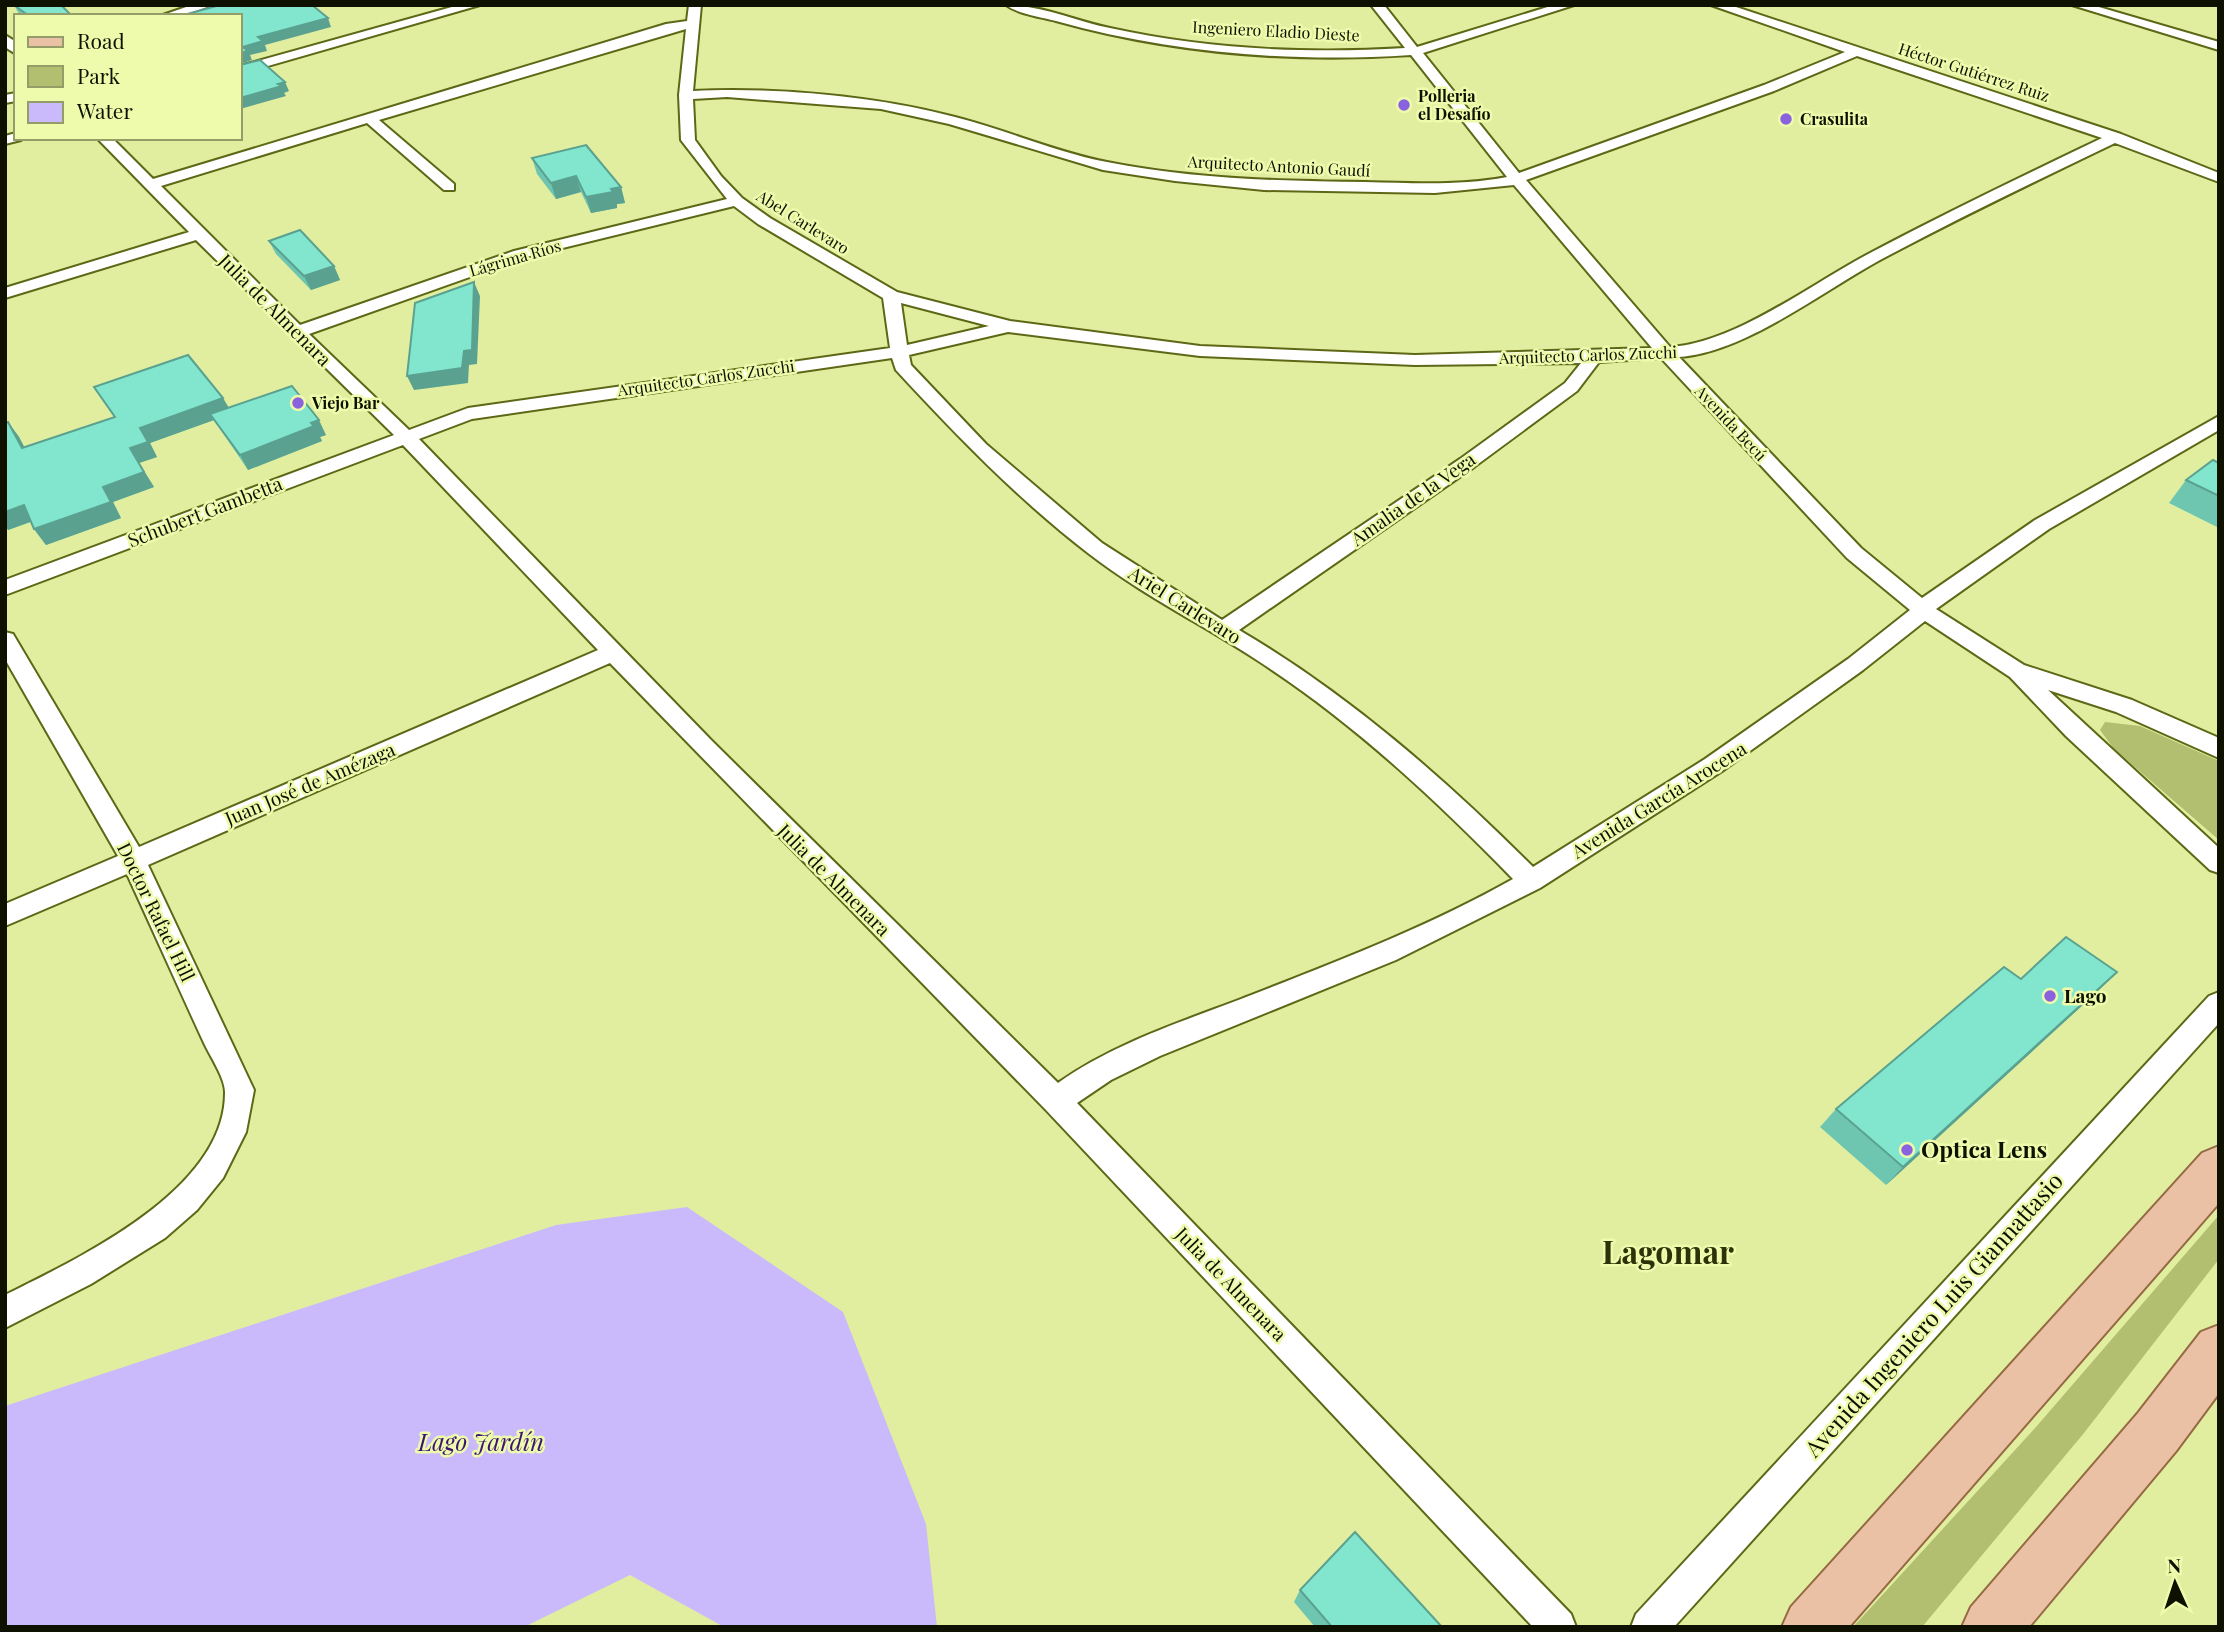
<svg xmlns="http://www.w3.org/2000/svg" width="2224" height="1632" font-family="'Playfair Display',serif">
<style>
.green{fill:#b2be70}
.water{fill:#cabafc}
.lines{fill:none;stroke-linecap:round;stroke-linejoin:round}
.street-casing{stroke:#5e6716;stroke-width:4}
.primary-casing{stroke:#946943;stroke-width:4}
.street{fill:#fff;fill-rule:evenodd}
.primary{fill:#eac1a4;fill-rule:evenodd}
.wall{fill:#6fc6b0}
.shaded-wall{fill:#5aa190}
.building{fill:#81e6cd;stroke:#5aa190;stroke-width:2}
.poi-dot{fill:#8b62dd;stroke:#eefbac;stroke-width:2.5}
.labels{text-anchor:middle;stroke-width:5;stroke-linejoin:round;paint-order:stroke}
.far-street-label{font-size:16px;fill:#0e1100;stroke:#eefbac}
.far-poi-label{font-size:16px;font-weight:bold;fill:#0e1100;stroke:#eefbac;text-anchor:start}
.street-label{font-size:19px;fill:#0e1100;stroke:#eefbac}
.poi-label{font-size:19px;font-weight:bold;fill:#0e1100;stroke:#eefbac;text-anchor:start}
.near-poi-label{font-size:23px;font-weight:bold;fill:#0e1100;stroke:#eefbac;text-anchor:start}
.near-street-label{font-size:23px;fill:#0e1100;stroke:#eefbac}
.near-water-label{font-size:24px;font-style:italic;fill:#3c1372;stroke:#eefbac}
.near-district-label{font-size:32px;font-weight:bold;fill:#2d3208;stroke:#eefbac}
</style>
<rect width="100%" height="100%" fill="#e1ee9f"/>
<g class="green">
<path d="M2105,722L2140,726L2219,761V840L2114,749L2100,730Z"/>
<path d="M2219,1215V1259L2084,1433L1922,1627H1853L2036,1427Z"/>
</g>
<path class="water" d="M687,1207L843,1312L926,1524L937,1627H724L630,1575L524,1627H5V1406L556,1225Z"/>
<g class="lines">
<g class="street-casing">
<g id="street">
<path d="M192,5H213L181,16H160Z"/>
<path d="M459,5H480L240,74V66Z"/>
<path d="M689,5H701L693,91C775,87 876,96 955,117C1006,130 1056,152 1107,162C1192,179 1279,181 1365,182C1412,183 1461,186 1507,177L1411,55C1292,63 1170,53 1056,21C1041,17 1018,14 1006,5C1042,5 1075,21 1110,28C1205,49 1308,54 1405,48L1371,5H1384L1417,47L1554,5H1574L1423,53L1519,173L1764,85L1845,52L1711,5H1730L2121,134L2219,173V182L2115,143C2036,181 1957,219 1880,260C1823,291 1744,353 1679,357L1861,548L1922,598L2035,520L2219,416V430L2049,529L1936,609L2024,665L2132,700L2219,738V758L2116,712L2048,690L2219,848V873L2210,870L2066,736L2010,677L1925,621L1863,670L1722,771L1540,888L1396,960L1160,1056L1111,1080L1077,1103L1571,1614L1576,1627H1533L1046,1110L610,663L148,865L254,1090L246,1132L223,1178L197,1210L165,1238L91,1284L5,1328V1295C79,1258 226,1190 225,1092C225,1078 210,1056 204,1043C178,987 153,930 127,874L5,926V904L118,856L5,659V632L13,634L139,847L598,650L403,445L5,595V580L394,435L196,240L5,298V288L189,232L97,138H112L153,179L666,24L687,21ZM686,29L679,95L681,140L727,199L514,251L300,325L161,186L367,123L444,190H454V184L379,120ZM1857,56L2102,138C2025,175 1947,212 1872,252C1812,283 1736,343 1670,347L1526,180L1774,91ZM727,97L881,109L949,124L1103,170L1175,181L1264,190L1435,193L1514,185L1652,348L1415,355L1200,346L1010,321L897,292L770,218L742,198L721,176L695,140L693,99ZM734,206L758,224L883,298L890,348L468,408L409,430L309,334L526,257ZM901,303L989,326L907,345ZM1008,332L1200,356L1415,365L1581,363L1565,383L1460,459L1222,620L1102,543L986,444L911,365L909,355ZM892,358L896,370C956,435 1018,499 1088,553C1146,598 1212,629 1272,670C1359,728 1440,804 1513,879C1426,928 1333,963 1241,999C1178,1023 1113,1044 1058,1083L712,741L419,439L472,419ZM1661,358L1847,558L1910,610L1848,659L1705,759L1533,867C1444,778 1348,694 1239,630L1474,467L1577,391L1599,362Z"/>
<path d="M2072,5H2092L2219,42V50Z"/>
<path d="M5,35L16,42V54L5,47Z"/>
<path d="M16,93V101L5,103V95Z"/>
<path d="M16,133V138L21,140L5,144V136Z"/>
<path d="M2219,992V1023L1674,1627H1631L1636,1614L2209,996Z"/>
</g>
</g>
<g class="primary-casing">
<g id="primary">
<path d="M2219,1146V1203L1849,1627H1782L1791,1607L2202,1153Z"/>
<path d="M2219,1325V1393L2176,1451L2029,1627H1962L1971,1607L2138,1413L2201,1332Z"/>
</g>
</g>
<use href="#street" class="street"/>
<use href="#primary" class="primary"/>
</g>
<g class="wall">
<path d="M14,5L72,16H21L19,14Z"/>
<path d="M532,158L621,187L625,203L617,204V208L591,213L581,192L556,199L537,174Z"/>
<path d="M269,241L334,266L340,280L311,290L276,254Z"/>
<path d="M94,387L229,408L326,435L320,437L322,441L248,470L214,420L150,443L157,457L139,463L154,487L113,502L121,518L46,545L34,529L31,522L8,530V422L19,437L24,448L114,417Z"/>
<path d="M2219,463V528L2169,503L2186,480Z"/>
<path d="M2097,992L1886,1185L1820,1127L1836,1109Z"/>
<path d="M1300,1590L1442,1627H1315L1294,1602Z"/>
</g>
<g class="shaded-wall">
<path d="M328,18L331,27L265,45L267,51L250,55L252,60L240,64V53L243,47L258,37Z"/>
<path d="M285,82L289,91L284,93L286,96L240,109V98Z"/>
<path d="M576,176L581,192L556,199L551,183Z"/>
<path d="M621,187L625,203L617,204V208L591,213L586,197Z"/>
<path d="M334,266L340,280L311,290L304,276Z"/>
<path d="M474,282L480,296L477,364L469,365L468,383L414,390L407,376L464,351Z"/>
<path d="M223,398L232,413L210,414L214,420L150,443L157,457L139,463L154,487L113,502L121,518L46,545L34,529L103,487L130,448L140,428Z"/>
<path d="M319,420L326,435L320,437L322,441L248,470L240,455Z"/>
<path d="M8,422L19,437L33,463L22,448Z"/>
<path d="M24,505L35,520L8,530L5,526V512Z"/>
<path d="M2117,972L2097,992L1886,1185L1903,1167Z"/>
</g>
<g class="building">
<path d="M14,5H61L72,16H29Z"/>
<path d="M220,5H312L328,18L258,37L263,41L243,47L248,51L240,53V16H180Z"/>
<path d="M260,60L285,82L278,84L282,86L240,98V65Z"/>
<path d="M586,145L621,187L611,189L613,192L586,197L576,176L551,183L532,158Z"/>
<path d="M300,230L334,266L304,276L269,241Z"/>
<path d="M474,282L472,350L464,351L462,368L407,376L415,303Z"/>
<path d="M188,355L223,398L140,428L148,442L130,448L144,472L103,487L111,502L34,529L24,505L5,512V423L8,422L22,448L115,417L94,387Z"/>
<path d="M292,386L319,420L311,423L314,426L240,455L210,414Z"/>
<path d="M2213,460L2219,463V496L2186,480Z"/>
<path d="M2066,937L2117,972L1903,1167L1836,1109L2004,967L2021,979Z"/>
<path d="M1355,1532L1442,1627H1332L1300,1590Z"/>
</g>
<g class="poi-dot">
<circle cx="1404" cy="105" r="7"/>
<circle cx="1786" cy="119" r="7"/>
<circle cx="298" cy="403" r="7"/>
<circle cx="2050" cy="996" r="7"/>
<circle cx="1907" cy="1150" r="7"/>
</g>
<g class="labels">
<g class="far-street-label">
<text transform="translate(1276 31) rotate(3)" y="6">Ingeniero Eladio Dieste</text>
<text transform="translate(1974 72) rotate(18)" y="6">Héctor Gutiérrez Ruiz</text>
<text transform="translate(1279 166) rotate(3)" y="6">Arquitecto Antonio Gaudí</text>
<text transform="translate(803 222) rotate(32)" y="6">Abel Carlevaro</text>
<text transform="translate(515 258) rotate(-16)" y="6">Lágrima Ríos</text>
<text transform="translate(1588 355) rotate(-2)" y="6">Arquitecto Carlos Zucchi</text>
<text transform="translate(706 378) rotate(-8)" y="6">Arquitecto Carlos Zucchi</text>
<text transform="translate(1731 423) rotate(47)" y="6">Avenida Becú</text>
</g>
<g class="far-poi-label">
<text x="1418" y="102">Polleria<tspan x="1418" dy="18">el Desafío</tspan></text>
<text x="1800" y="125">Crasulita</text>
<text x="312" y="409">Viejo Bar</text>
</g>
<g class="street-label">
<text transform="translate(275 310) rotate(45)" y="7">Julia de Almenara</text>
<text transform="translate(1413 499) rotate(-35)" y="7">Amalia de la Vega</text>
<text transform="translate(205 512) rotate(-21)" y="7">Schubert Gambetta</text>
<text transform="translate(1185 605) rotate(32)" y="7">Ariel Carlevaro</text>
<text transform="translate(310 784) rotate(-23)" y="7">Juan José de Amézaga</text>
<text transform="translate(1659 800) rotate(-32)" y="7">Avenida García Arocena</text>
<text transform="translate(834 880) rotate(45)" y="7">Julia de Almenara</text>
<text transform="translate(156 912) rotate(64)" y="7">Doctor Rafael Hill</text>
<text transform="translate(1231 1284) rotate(46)" y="7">Julia de Almenara</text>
</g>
<g class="poi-label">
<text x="2064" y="1003">Lago</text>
</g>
<g class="near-poi-label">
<text x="1921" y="1158">Optica Lens</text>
</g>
<g class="near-street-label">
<text transform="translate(1934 1315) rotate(-48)" y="8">Avenida Ingeniero Luis Giannattasio</text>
</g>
<g class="near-water-label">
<text x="481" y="1451">Lago Jardín</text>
</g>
<g class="near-district-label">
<text x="1668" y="1264">Lagomar</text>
</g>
</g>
<rect width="2224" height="1632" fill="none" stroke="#0e1100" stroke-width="14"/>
<rect x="14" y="14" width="228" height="126" fill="#eefbac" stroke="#949d67" stroke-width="2"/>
<rect x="28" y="37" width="35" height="10" fill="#eac1a4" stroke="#949d67" stroke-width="2"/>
<text x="77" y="49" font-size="21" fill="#0e1100">Road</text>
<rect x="28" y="66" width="35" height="21" fill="#b2be70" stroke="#949d67" stroke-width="2"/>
<text x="77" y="84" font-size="21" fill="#0e1100">Park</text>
<rect x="28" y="102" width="35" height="21" fill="#cabafc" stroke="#949d67" stroke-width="2"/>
<text x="77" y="119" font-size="21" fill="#0e1100">Water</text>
<g transform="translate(2175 1583) rotate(357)" stroke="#eefbac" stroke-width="5" paint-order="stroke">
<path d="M0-5L12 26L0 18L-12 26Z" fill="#0e1100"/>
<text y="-10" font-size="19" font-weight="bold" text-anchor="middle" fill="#0e1100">N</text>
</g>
</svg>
